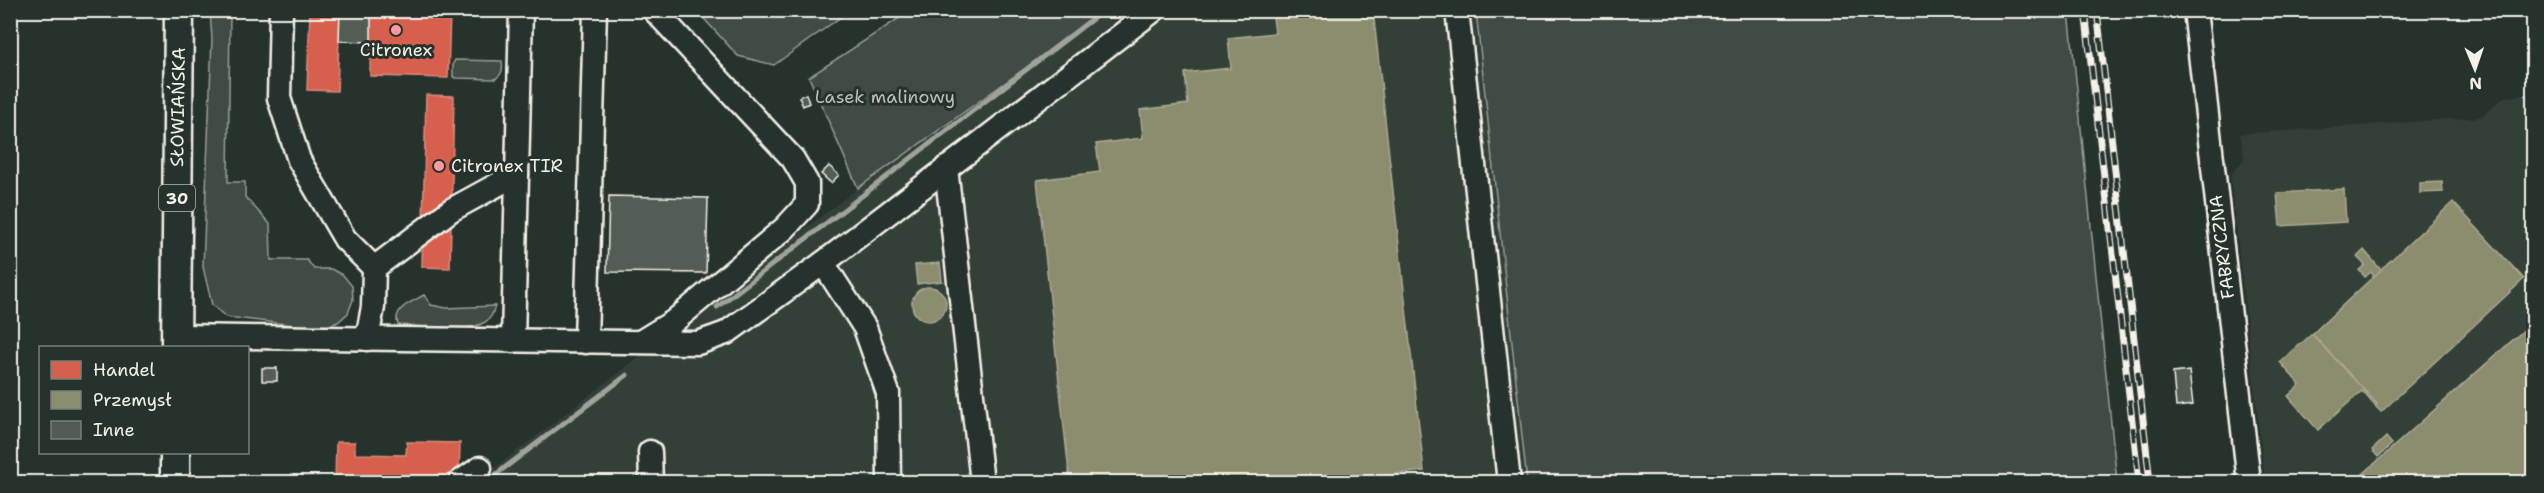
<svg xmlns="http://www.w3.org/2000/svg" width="2544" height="493" font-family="'Shantell Sans',sans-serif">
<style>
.built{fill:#333f39}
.green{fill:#414b45;stroke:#9a9e96;stroke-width:1.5}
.shops{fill:#d6604d;stroke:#df8c7c;stroke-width:1.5}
.industry{fill:#8c8c6e;stroke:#abaa93;stroke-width:1.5}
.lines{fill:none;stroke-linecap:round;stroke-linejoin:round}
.stream{stroke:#9fa39b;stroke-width:5}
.building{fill:#525c55;stroke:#f4f1e8;stroke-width:1.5}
.minor-casing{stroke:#f4f1e8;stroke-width:27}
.major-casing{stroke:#f4f1e8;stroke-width:33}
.minor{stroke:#26332d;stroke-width:22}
.major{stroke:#26332d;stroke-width:28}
.rail-casing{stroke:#f4f1e8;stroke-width:7}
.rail{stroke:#26332d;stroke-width:4.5;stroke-dasharray:14;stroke-linecap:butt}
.poi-dot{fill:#ff9aa2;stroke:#26332d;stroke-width:2}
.labels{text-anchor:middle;stroke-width:6;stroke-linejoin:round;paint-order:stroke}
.shield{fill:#26332d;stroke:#b6b8b0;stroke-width:1.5}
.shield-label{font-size:16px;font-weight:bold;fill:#f4f1e8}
.poi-label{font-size:18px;fill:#f4f1e8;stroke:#26332d}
.park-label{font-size:18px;fill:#bebfb7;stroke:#26332d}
.street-label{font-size:18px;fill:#f4f1e8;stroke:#26332d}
</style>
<rect width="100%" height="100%" fill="#26332d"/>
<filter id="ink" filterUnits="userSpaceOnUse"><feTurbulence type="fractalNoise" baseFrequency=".0167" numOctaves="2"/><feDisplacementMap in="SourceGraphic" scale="12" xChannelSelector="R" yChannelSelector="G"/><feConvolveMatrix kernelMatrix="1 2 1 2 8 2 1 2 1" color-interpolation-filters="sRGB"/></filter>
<g filter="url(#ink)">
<g class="built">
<path d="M1105,11H1476L1527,482H477L858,188Z"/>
<path d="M2533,94V482H2265L2230,175L2244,159L2240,134L2481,117L2504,97Z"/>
</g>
<g class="green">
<path d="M210,11H230L228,182H245V197L270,224L271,260H307L314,269H331L343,275L352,286L353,300L348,313L338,322L321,328L226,317L212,305L203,267L212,39Z"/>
<path d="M697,11H849L774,65L738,56Z"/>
<path d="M899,11H1105L858,188L809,77L901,17Z"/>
<path d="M1476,11H2069L2117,482H1527Z"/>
<path d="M455,60L502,61C503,69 503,74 495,79L456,78L453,77V64Z"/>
<path d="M424,295L431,305L446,308L495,306C493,313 491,319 485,322C466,334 420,326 398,325C392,308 412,302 424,295Z"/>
</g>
<g class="shops">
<path d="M310,10H340L337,91L307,90Z"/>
<path d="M371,10H450L448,78L370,76Z"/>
<path d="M426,95L454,96L450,268L422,267Z"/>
<path d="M336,442H355V454L406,455L407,442L460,443L459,476H442V482H335Z"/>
<path d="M294,477L319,478V482H294Z"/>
</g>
<g class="industry">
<path d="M1272,10H1373L1424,471L1322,482H1070L1037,180L1100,172L1096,144L1143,138L1140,110L1188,104L1185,73L1231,68L1228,38L1275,33Z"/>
<path d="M2442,182L2443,192L2420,193V183Z"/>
<path d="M2344,189L2346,222L2280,226L2277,193Z"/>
<path d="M2453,202L2524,279L2381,412L2375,406L2377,404L2312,334Z"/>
<path d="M2364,250L2381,270L2374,276L2371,272L2365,277L2359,270L2365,265L2357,257Z"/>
<path d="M940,263L942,281L917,284L915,265Z"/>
<circle cx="929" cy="304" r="17"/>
<path d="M2534,321V482H2354Z"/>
<path d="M2312,334L2377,404L2375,406L2362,391L2318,430L2288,396L2300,385L2280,362Z"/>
<path d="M2386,437L2392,444L2378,457L2372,450Z"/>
</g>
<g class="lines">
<g class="stream">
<path d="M717,307L1104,10"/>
<path d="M486,482L627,375"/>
</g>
</g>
<g class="building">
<path d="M340,10H371V42L339,41Z"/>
<path d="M806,94L809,103L803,106L799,97Z"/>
<path d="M829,166L839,175L831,183L821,174Z"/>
<path d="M609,196L708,198L706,273L607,272Z"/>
<rect x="262" y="368" width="15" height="13"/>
<path d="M2189,371L2193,405L2176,407L2173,373Z"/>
</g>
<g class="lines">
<g class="minor-casing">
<g id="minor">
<path d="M281,10L279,98L299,160L345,239L374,268"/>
<path d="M1457,10L1509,482"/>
<path d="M2195,10L2249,482"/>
<path d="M946,168L982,482"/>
<path d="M823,263L1154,10"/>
<path d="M176,336L698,343L726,333L823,263L865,328L888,393L889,482"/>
<path d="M367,339L373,307L374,268L451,210L517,174"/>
<path d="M513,341L521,10"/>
<path d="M642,341L673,322L785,228L807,204V183L793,159L654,10"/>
<path d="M586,342L595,10"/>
<path d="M650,452L651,482"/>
<path d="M460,482L480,468"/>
</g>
</g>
<g class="major-casing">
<g id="major">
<path d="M176,348L179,10"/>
<path d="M175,482V452"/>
</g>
</g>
<use href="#minor" class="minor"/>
<use href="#major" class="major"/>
<g class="rail-casing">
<g id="rail">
<path d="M2085,10L2139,482"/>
<path d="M2097,10L2150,482"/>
</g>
</g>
<use href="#rail" class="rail"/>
</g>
</g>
<g class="poi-dot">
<circle cx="396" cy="30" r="6"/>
<circle cx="439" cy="166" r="6"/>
</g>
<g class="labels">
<rect class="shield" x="159" y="185" width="36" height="26" rx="4.5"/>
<g class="shield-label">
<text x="177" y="204">30</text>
</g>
<g class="poi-label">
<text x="396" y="56">Citronex</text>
<text x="451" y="172" text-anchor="start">Citronex TIR</text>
</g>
<g class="park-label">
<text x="885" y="103">Lasek malinowy</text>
</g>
<g class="street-label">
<text transform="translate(178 107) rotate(-89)" y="6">SŁOWIAŃSKA</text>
<text transform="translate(2222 247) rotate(-97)" y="6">FABRYCZNA</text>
</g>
</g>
<rect width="2544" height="493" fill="none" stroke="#26332d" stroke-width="36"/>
<rect x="18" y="18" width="2508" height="457" fill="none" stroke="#f4f1e8" stroke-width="2" filter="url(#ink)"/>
<rect x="39" y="346" width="210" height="108" fill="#26332d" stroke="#787f78" stroke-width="1.5"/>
<rect x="51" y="361" width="30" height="18" fill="#d6604d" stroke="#787f78" stroke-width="1.5"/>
<text x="93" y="376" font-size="18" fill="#f4f1e8">Handel</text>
<rect x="51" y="391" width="30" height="18" fill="#8c8c6e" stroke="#787f78" stroke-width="1.5"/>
<text x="93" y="406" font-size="18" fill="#f4f1e8">Przemysł</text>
<rect x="51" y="421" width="30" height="18" fill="#525c55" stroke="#787f78" stroke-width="1.5"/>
<text x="93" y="436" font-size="18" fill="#f4f1e8">Inne</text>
<g transform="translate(2475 69) rotate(178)" stroke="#26332d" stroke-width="4.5" paint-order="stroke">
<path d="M0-4.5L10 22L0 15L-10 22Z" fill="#f4f1e8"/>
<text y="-9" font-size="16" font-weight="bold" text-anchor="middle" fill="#f4f1e8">N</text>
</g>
</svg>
